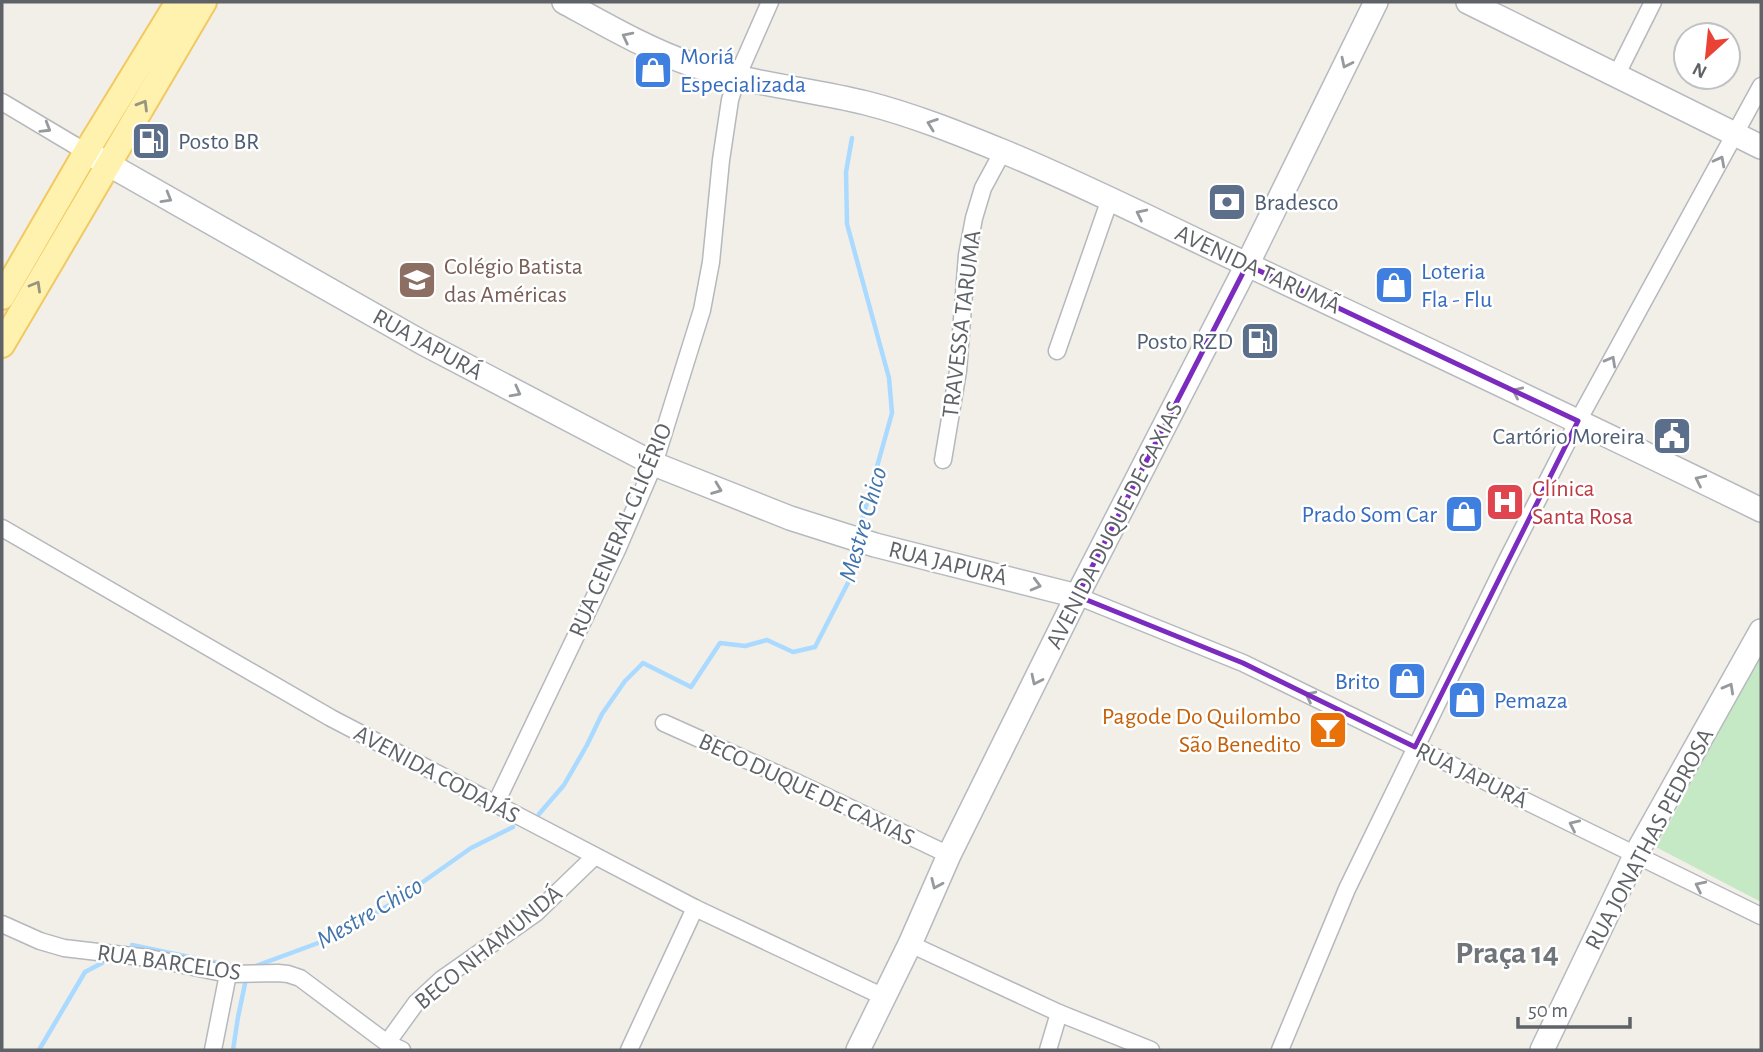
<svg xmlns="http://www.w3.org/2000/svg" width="1763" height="1052" font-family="'Alegreya Sans',sans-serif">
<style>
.green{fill:#c5e8c5}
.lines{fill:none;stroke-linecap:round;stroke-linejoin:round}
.stream{stroke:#aadaff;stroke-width:4.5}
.street-casing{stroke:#b5b8bc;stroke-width:19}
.secondary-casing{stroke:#b6babf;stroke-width:26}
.primary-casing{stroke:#f2c960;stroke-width:28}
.street{stroke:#fff;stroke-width:16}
.secondary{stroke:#fff;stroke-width:23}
.primary{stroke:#fff2af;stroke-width:24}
.oneway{stroke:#979a9d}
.oneway2{stroke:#979581}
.marked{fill:none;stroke:#7b2cbf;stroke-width:5;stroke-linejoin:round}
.labels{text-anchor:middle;stroke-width:5;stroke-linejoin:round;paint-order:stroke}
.shop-label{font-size:24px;fill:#366cbe;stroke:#fff;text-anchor:start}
.service-label{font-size:24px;fill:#4e5e75;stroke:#fff;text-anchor:start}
.education-label{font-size:24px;fill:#785e54;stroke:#fff;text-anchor:start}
.street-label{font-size:24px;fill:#5f6368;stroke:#fff}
.health-label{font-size:24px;fill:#be3a42;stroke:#fff;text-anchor:start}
.food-label{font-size:24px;fill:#c56008;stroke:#fff;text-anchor:end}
.water-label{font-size:26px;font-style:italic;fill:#4174aa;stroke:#fff}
.district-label{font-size:32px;font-weight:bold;fill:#70757a;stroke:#fff}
</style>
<rect width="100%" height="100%" fill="#f1efe8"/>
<path class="green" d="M1761,655V902L1656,847Z"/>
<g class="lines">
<g class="stream">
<path d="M852,138L846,172L847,224L889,378L892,413L859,531"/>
<path d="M539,814L564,785L587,745L602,714L625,681L643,663L691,687L720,643L745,646L767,640L793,652L815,647L851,577L856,547"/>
<path d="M132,945L237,967"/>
<path d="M253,967L329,939L393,903L471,848L513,827"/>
<path d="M39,1050L85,972L102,963"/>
<path d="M233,1050L238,1017L246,979"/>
</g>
<g class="street-casing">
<g id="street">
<path d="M1616,76L1653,2"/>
<path d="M2,102L86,152"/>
<path d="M1057,351L1110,199"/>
<path d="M943,460L958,371L967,255L974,218L983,188L1003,151"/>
<path d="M2,528L331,718L695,908L884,997"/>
<path d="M1077,596L1243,663L1761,916"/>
<path d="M664,723L798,783L949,855"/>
<path d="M495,805L617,550L654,464L702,310L711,262L721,160L730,100L737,77L770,2"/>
<path d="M2,924L40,941L64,948L149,958L228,974L278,973L288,974L300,978L387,1043L402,1050"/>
<path d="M910,944L1059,1013L1151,1050"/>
<path d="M387,1043L416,1003L442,979L536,913L595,856"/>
<path d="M213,1050L228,974"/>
<path d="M629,1050L695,908"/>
<path d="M1048,1050L1059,1013"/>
<path d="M1280,1050L1347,889L1507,560L1578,421L1761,86"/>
</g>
</g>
<g class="secondary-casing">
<g id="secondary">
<path d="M564,2C606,25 647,49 693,65C749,84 809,89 866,103C913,115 958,133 1002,151C1085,185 1165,226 1246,264C1418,345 1590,426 1761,510"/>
<path d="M1468,2L1761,147"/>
<path d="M92,155L423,343L654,464L790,518L875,545L1077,596"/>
<path d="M858,1050L910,944L949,855L1077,596L1247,265L1376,2"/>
<path d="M1542,1050L1636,854L1761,631"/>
</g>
</g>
<g class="primary-casing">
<g id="primary">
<path d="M2,297L86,152L178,2"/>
<path d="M2,345L204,2"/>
</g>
</g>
<use href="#street" class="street"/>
<use href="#secondary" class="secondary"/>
<use href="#primary" class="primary"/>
</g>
<defs><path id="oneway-chevron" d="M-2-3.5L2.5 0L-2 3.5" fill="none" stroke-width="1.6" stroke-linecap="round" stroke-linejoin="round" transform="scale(1.75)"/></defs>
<g class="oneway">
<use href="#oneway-chevron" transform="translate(627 37) rotate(-153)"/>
<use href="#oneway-chevron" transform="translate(1346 63) rotate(116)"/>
<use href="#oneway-chevron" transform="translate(932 124) rotate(-160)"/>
<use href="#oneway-chevron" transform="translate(46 128) rotate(31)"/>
<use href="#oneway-chevron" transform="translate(1720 161) rotate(-62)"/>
<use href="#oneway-chevron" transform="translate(167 198) rotate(30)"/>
<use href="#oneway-chevron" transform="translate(1141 214) rotate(-154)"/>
<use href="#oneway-chevron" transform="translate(1611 361) rotate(-61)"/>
<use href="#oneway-chevron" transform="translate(516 392) rotate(28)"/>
<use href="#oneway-chevron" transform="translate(1517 392) rotate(-155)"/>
<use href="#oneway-chevron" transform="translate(1700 480) rotate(-154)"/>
<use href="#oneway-chevron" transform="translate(717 489) rotate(21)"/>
<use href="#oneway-chevron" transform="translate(1036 585) rotate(15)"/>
<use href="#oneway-chevron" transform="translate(1036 680) rotate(116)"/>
<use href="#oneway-chevron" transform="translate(1729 688) rotate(-61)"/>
<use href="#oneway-chevron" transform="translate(1310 696) rotate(-154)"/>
<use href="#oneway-chevron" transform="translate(1574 825) rotate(-155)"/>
<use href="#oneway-chevron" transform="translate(936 884) rotate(114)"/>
<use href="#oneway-chevron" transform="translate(1700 886) rotate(-154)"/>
</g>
<g class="oneway2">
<use href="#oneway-chevron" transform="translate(143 105) rotate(-59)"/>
<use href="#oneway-chevron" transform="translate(36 286) rotate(-60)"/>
</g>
<path class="marked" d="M1247,265L1578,421L1415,747L1243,663L1077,596Z"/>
<defs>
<g id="shop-square" transform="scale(2.0125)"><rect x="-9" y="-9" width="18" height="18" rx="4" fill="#3f7fe0" stroke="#fff"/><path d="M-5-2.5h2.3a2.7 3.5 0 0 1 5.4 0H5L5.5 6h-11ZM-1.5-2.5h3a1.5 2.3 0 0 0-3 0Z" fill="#fff"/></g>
<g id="fuel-square" transform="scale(2.0125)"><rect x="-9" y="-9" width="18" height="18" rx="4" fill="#5c6f8a" stroke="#fff"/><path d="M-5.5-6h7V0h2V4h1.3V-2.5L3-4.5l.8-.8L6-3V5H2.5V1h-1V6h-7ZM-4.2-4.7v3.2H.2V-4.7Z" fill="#fff"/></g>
<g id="bank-square" transform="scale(2.0125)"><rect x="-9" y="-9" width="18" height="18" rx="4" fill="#5c6f8a" stroke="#fff"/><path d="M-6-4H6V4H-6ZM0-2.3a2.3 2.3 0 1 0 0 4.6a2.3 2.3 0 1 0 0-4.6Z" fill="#fff"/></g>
<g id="school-square" transform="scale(2.0125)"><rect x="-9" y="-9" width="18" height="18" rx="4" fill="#8d6e63" stroke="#fff"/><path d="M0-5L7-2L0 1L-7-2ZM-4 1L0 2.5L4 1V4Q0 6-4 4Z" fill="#fff"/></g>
<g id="civic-square" transform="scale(2.0125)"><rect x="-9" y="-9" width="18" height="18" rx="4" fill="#5c6f8a" stroke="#fff"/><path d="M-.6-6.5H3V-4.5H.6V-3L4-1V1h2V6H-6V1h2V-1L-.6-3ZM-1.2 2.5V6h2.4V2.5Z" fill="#fff"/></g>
<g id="hospital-square" transform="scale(2.0125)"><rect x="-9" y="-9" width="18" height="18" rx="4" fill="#e0444e" stroke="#fff"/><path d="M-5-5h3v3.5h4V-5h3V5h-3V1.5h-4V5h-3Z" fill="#fff"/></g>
<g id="bar-square" transform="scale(2.0125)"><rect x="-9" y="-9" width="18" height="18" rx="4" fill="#e8710a" stroke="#fff"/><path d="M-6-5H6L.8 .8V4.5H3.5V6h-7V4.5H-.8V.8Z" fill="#fff"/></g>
</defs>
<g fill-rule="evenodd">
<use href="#shop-square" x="653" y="70"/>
<use href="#fuel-square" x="151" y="141"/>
<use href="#bank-square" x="1227" y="202"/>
<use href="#school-square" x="417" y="280"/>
<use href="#shop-square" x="1394" y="285"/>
<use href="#fuel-square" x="1260" y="341"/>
<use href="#civic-square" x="1672" y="436"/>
<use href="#hospital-square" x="1505" y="502"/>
<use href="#shop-square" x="1464" y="514"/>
<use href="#shop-square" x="1407" y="681"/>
<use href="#shop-square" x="1467" y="700"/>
<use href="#bar-square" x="1328" y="730"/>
</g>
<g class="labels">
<g class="shop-label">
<text x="680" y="64">Moriá<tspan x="680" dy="28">Especializada</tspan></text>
<text x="1421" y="279">Loteria<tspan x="1421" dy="28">Fla - Flu</tspan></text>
<text x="1437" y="522" text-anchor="end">Prado Som Car</text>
<text x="1380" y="689" text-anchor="end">Brito</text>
<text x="1494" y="708">Pemaza</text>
</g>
<g class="service-label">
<text x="178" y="149">Posto BR</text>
<text x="1254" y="210">Bradesco</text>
<text x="1233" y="349" text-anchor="end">Posto RZD</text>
<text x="1645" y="444" text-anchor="end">Cartório Moreira</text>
</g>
<g class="education-label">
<text x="444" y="274">Colégio Batista<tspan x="444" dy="28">das Américas</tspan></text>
</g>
<g class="street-label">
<text transform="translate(1258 269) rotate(25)" y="8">AVENIDA TARUMÃ</text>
<text transform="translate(961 324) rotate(-83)" y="8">TRAVESSA TARUMA</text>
<text transform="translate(428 344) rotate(29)" y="8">RUA JAPURÁ</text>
<text transform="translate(1114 525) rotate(-63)" y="8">AVENIDA DUQUE DE CAXIAS</text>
<text transform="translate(620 530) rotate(-67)" y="8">RUA GENERAL GLICÉRIO</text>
<text transform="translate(948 563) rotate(14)" y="8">RUA JAPURÁ</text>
<text transform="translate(437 774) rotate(28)" y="8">AVENIDA CODAJÁS</text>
<text transform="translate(1472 775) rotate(26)" y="8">RUA JAPURÁ</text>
<text transform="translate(807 789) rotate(25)" y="8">BECO DUQUE DE CAXIAS</text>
<text transform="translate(1649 839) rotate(-62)" y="8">RUA JONATHAS PEDROSA</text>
<text transform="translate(488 947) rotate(-39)" y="8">BECO NHAMUNDÁ</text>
<text transform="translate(169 962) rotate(8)" y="8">RUA BARCELOS</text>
</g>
<g class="health-label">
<text x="1532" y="496">Clínica<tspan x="1532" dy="28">Santa Rosa</tspan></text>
</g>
<g class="food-label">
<text x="1301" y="724">Pagode Do Quilombo<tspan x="1301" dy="28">São Benedito</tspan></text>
</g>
<g class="water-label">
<text transform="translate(862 524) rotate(-74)" y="9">Mestre Chico</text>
<text transform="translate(369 912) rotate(-30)" y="9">Mestre Chico</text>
</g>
<g class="district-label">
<text x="1507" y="963">Praça 14</text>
</g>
</g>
<rect width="1763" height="1052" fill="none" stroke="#5f6368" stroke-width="7"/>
<g transform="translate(1707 56) rotate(207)"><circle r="33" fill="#ffffff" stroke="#bfc1c3" stroke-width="2"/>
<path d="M0-5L12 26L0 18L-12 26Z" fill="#ea4335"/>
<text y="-10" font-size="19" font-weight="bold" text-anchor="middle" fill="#5f6368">N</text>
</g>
<path d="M1518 1017v10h112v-10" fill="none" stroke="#5f6368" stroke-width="3.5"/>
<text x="1528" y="1017" font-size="21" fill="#5f6368" stroke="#ffffff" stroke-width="5" paint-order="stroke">50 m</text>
</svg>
